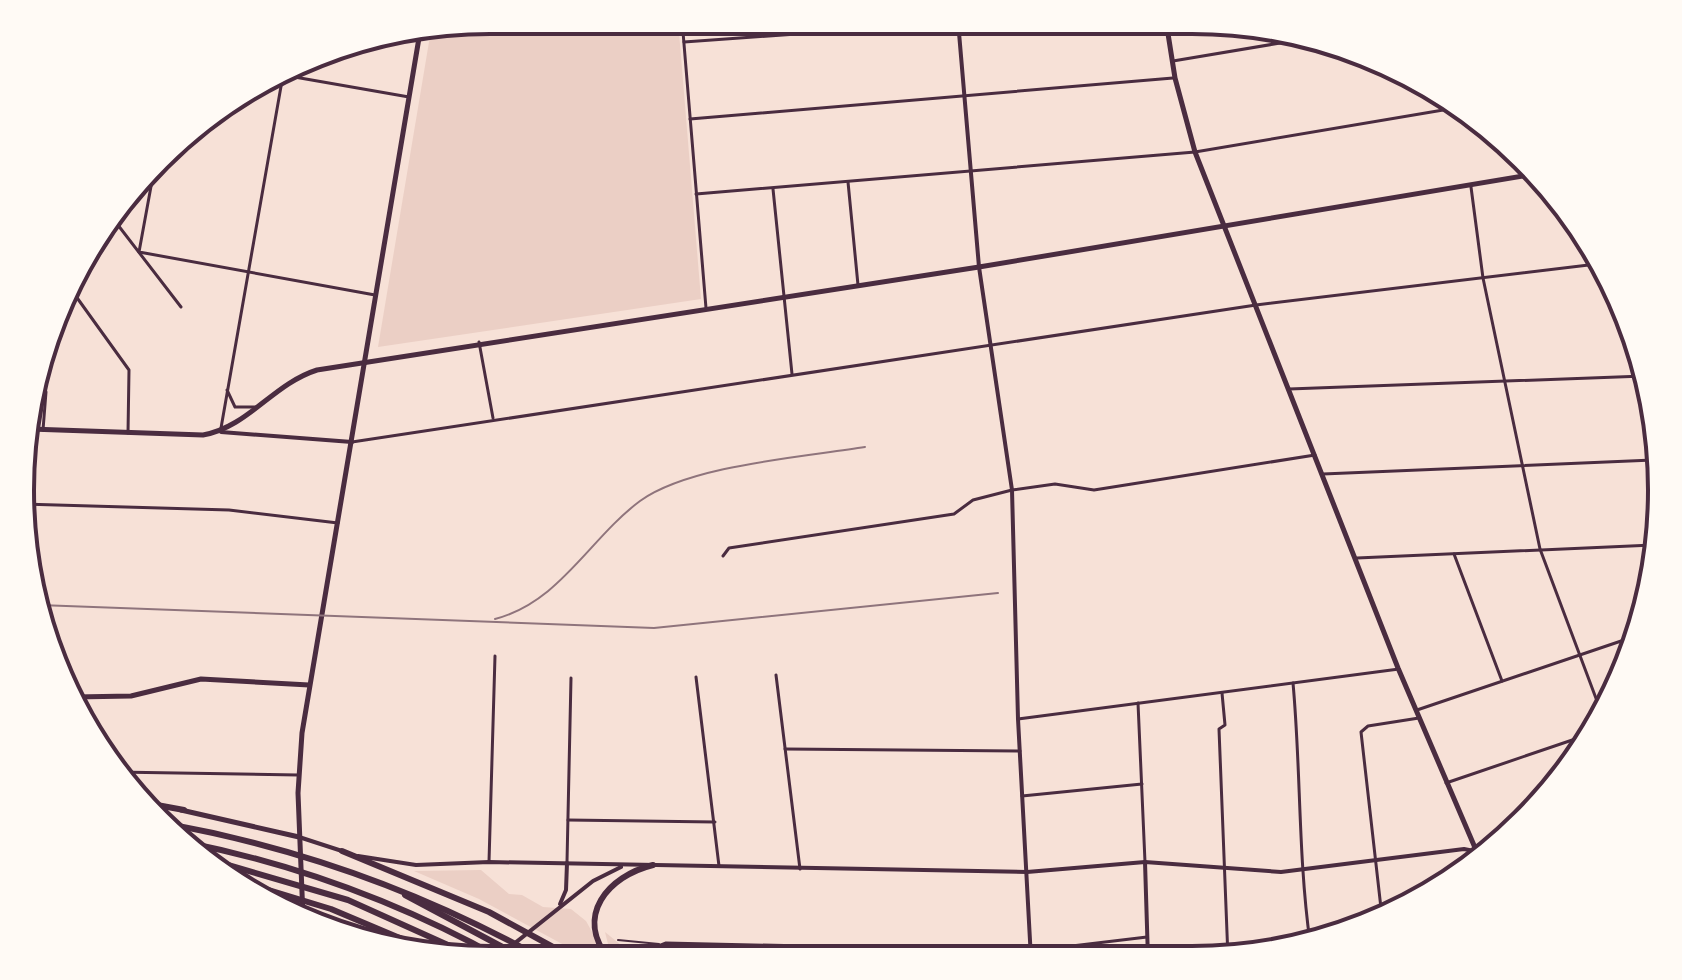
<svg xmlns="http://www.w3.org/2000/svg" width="1682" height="980" font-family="Mulish,sans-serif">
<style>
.green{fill:#ebcfc5}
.water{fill:#dcb8b0}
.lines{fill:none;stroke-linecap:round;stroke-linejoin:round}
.service{stroke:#4a2c40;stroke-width:2}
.minor{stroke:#4a2c40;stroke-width:3}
.tertiary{stroke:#4a2c40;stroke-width:4}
.secondary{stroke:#4a2c40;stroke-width:5}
.motorway{stroke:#4a2c40;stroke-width:6}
.rail{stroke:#8f747c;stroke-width:2}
.rim{fill:none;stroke:#4a2c40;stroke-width:4}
</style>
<rect width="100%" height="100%" fill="#f7e1d7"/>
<g class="green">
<path d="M490,20H678L701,299L378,347L431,30Z"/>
<path d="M481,870L509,894L522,895L543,907L571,909L586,921L607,959H590L479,899L414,871Z"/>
<path d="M318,921L393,946L338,935L319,925Z"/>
<path d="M605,932L638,959H621L608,944Z"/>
</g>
<path class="water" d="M539,20H649L642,29L546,28Z"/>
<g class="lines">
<path class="service" d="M618,940L659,944"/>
<g class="minor">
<path d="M682,20L706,308"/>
<path d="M684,42L978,21"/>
<path d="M1173,61L1310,38"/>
<path d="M283,75L409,97"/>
<path d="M690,119L1173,78"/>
<path d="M154,170L139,252L375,295"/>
<path d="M848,182L858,285"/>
<path d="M1471,187L1483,278L1540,549L1600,709"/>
<path d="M773,189L792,374"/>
<path d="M696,194L1195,152L1461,107"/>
<path d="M111,216L181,307"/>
<path d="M70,288L129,370L128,433"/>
<path d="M479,342L493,418"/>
<path d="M39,374L46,392L43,430"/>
<path d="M1289,389L1644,376"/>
<path d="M227,390L235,407H256"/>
<path d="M221,428L283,75"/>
<path d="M352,442L1256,305L1597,264"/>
<path d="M1323,474L1653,460"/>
<path d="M22,504L229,510L338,523"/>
<path d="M1454,554L1502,681"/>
<path d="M723,556L729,548L954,514L973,500L1012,490L1055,484L1094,490L1315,455"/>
<path d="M1357,558L1653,545"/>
<path d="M776,675L800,869"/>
<path d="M696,677L719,866"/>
<path d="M1293,683C1301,770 1298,856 1310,942"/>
<path d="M1222,693L1225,725L1219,729L1228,958"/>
<path d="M1138,703L1145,862"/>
<path d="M1417,710L1630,638"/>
<path d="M1018,719L1399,669"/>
<path d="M785,749L1020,751"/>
<path d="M115,772L298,775"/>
<path d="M1446,783L1590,734"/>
<path d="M1022,796L1142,784"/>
<path d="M568,820L715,822"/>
<path d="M489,862L495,656"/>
<path d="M567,862L571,678"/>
<path d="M1382,917L1361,732L1368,726L1419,718"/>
<path d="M650,959L656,947L666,943L1030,951L1147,937"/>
<path d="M826,959L827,947"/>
</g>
<g class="tertiary">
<path d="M958,21L979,267L1012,490L1018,719L1031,959"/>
<path d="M221,432L352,442"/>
<path d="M299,837L342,851"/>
<path d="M358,856L416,865L489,862L1027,872L1145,862L1281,872L1464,849L1484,853"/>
<path d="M1145,862L1148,959"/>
<path d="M560,904L566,890L567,863"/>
<path d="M495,959L593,881L621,867"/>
</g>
<g class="secondary">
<path d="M1166,21L1175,78L1195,152L1398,668L1479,857"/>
<path d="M30,429L203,435C248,427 273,384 317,370L979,267L1529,175"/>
<path d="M75,697L131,696L201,679L309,685"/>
<path d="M181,810L299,837"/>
<path d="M303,917L298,793L302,733L420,32"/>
</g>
<g class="motorway">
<path d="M146,803L184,810"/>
<path d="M168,824C301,848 425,893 543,959"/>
<path d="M189,843C298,865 405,905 502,959"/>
<path d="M342,851L489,912L575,959"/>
<path d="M204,858L348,900L479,959"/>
<path d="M225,877L331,909L440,955"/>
<path d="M405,895L525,959"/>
<path d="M609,959C574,916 608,876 653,865"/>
</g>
<g class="rail">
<path d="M39,605L654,628L998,593"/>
<path d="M495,619C560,602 589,539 640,501C690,465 804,457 865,447"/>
</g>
</g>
<path d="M0 0H1682V980H0ZM490 34H1192A456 456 0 0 1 1648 490V490A456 456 0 0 1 1192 946H490A456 456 0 0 1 34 490V490A456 456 0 0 1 490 34Z" fill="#fffaf5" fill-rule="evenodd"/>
<path class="rim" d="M490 34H1192A456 456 0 0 1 1648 490V490A456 456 0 0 1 1192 946H490A456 456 0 0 1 34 490V490A456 456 0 0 1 490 34Z"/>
</svg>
